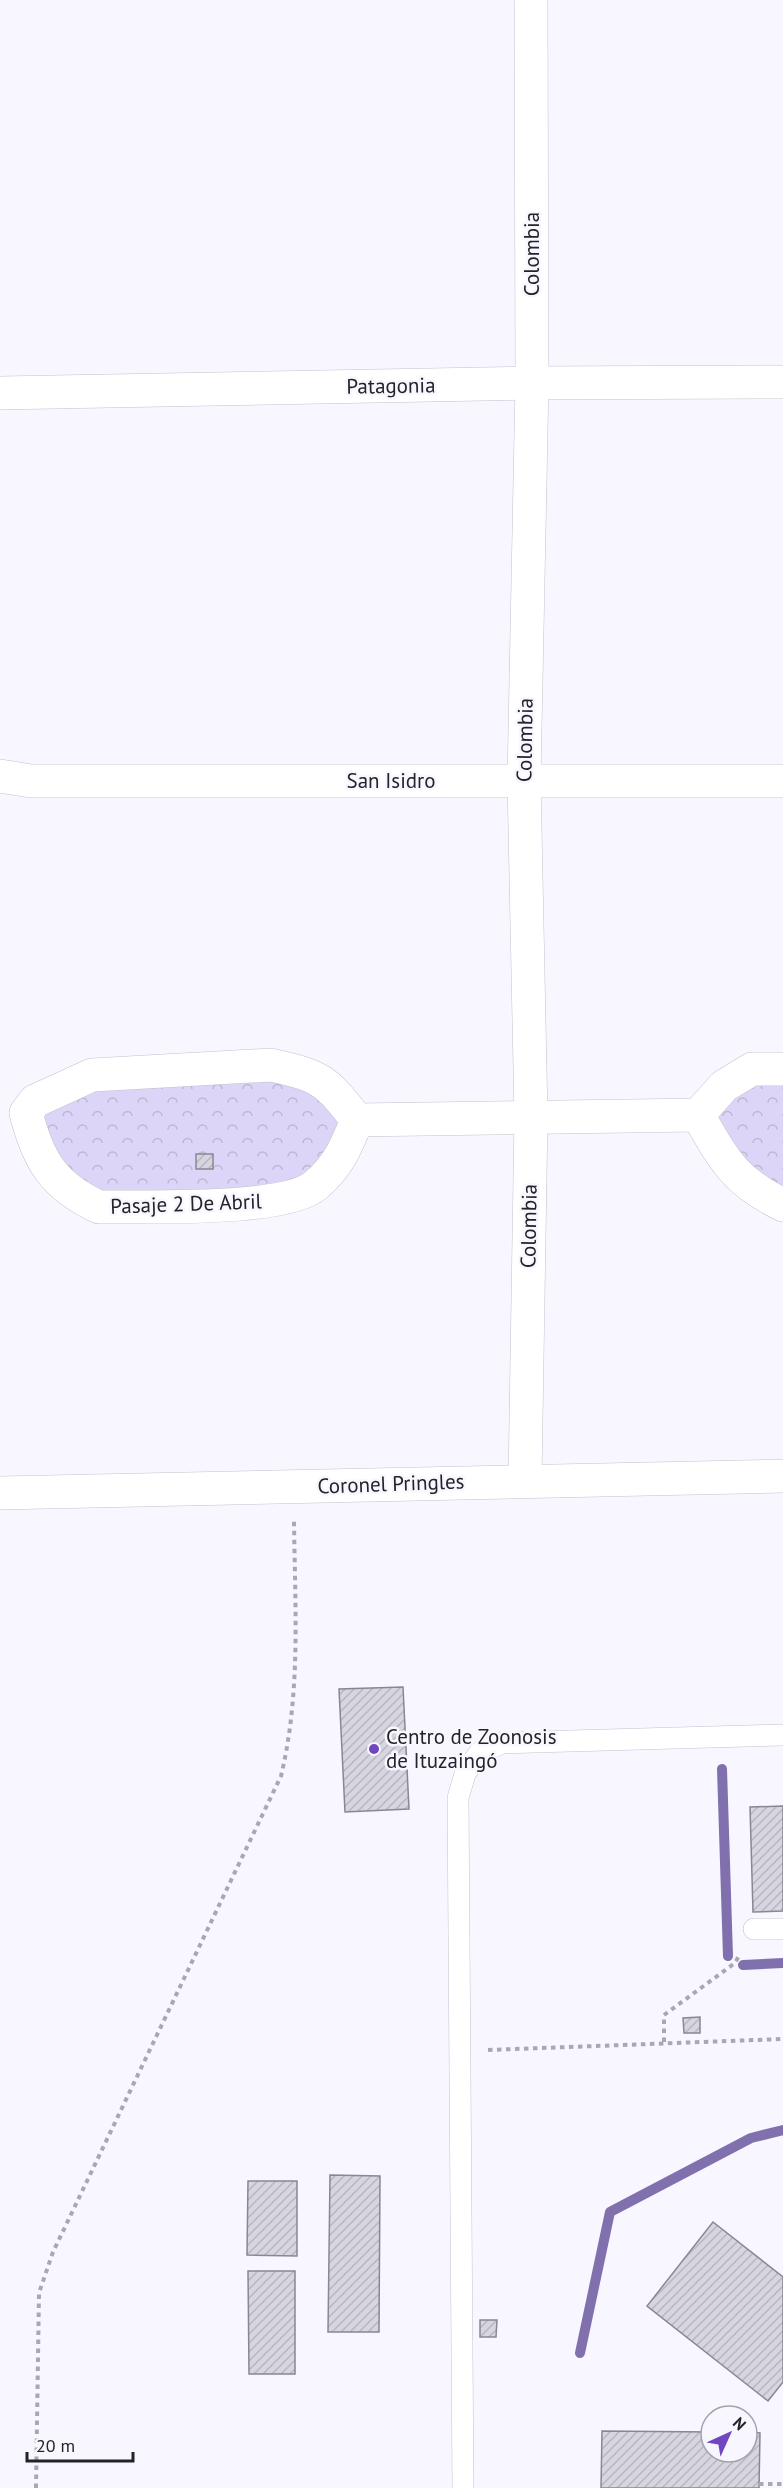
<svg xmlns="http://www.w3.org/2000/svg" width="783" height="2488" font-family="'PT Sans',sans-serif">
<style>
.park{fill:url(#park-crowns)}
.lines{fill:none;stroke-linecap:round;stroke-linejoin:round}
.stream{stroke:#8070ae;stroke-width:10}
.building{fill:url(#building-hatch);stroke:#898791;stroke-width:1.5}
.service-casing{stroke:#c4c2cc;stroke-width:22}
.minor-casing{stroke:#c4c2cc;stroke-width:34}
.path{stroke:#a9a7af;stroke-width:4;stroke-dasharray:4.5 4.5;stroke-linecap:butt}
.service{stroke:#fff;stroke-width:21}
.minor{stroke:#fff;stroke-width:33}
.poi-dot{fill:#7147c0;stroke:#f8f6ff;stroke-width:2}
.labels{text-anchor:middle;stroke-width:5;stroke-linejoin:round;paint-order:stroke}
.street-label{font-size:21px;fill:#242327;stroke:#f8f6ff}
.poi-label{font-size:21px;fill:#242327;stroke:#f8f6ff;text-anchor:start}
</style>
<defs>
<pattern id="park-crowns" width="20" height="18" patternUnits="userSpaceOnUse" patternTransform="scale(1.5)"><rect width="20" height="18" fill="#dcd5f7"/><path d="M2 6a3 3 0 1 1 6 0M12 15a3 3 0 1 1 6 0" fill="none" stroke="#bdb7d4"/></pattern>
<pattern id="building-hatch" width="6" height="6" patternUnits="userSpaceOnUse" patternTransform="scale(1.5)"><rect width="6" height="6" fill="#d7d5e0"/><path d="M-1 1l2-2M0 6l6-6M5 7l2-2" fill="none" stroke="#b8b7c0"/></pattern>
</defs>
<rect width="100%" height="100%" fill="#f8f6ff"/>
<g class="park">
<path d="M271,1065L357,1120L314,1187L99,1207L62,1185L35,1101L62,1087Z"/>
<path d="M783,1069V1205L698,1115Z"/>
</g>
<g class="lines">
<g class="stream">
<path d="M722,1769L728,1956"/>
<path d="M743,1965L783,1963"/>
<path d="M580,2353L610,2212L751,2138L783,2130"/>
</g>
</g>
<g class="building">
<rect x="196" y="1154" width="17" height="15"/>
<path d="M403,1687L409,1809L345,1812L339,1689Z"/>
<path d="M783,1806V1911L753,1912L750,1807Z"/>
<path d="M700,2017V2033H684L683,2018Z"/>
<path d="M330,2175L380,2176L379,2332H328Z"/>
<path d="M248,2181H297V2256L247,2255Z"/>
<path d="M713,2222L783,2277V2382L768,2401L647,2306Z"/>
<path d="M248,2271H295V2374H249Z"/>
<path d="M480,2320H497L496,2337H480Z"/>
<path d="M602,2431L711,2432V2452H747V2432L760,2433L759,2488H601Z"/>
</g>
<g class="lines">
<g class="service-casing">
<g id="service">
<path d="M754,1929H783"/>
<path d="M463,2488L458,1798L465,1774L479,1753L502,1743L783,1735"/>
</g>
</g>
<g class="minor-casing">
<g id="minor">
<path d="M0,393L532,383L783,382"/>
<path d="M0,776L31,781H783"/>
<path d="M271,1065C321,1076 326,1080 357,1120C346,1147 339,1165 316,1185C285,1212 144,1206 99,1207C53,1186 38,1160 26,1113L35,1101L92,1075Z"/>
<path d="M698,1115C724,1160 734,1181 783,1205"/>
<path d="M357,1120L698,1115L724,1086L752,1069H783"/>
<path d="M525,1480L531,1117L524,780L532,383L531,0"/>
<path d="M0,1493L783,1476"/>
</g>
</g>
<g class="path">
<path d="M664,2042V2015L735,1963L740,1954"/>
<path d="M488,2050L783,2039"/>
<path d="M759,2484H783"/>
<path d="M36,2488L39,2293L53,2252L281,1776C301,1693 295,1607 294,1521"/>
</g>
<use href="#service" class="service"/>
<use href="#minor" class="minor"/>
</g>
<circle class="poi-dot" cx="374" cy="1749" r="6"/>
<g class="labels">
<g class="street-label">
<text transform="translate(532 254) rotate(-90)" y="7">Colombia</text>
<text transform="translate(391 386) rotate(-1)" y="7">Patagonia</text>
<text transform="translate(525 740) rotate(-89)" y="7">Colombia</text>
<text x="391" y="788">San Isidro</text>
<text transform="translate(186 1204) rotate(-2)" y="7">Pasaje 2 De Abril</text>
<text transform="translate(529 1226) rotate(-89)" y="7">Colombia</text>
<text transform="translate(391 1484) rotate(-2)" y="7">Coronel Pringles</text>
</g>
<g class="poi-label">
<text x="386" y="1744">Centro de Zoonosis<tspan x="386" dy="24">de Ituzaingó</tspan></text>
</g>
</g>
<g transform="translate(729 2434) rotate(45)"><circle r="28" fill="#f8f6ff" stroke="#a3a2a9" stroke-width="1.5"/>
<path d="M0-4.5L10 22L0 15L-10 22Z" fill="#7147c0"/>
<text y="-9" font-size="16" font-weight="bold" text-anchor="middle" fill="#242327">N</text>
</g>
<path d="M27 2452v9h106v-9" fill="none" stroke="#242327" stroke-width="3"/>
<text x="36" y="2452" font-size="18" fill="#242327" stroke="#f8f6ff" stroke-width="4.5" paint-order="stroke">20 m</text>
</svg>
